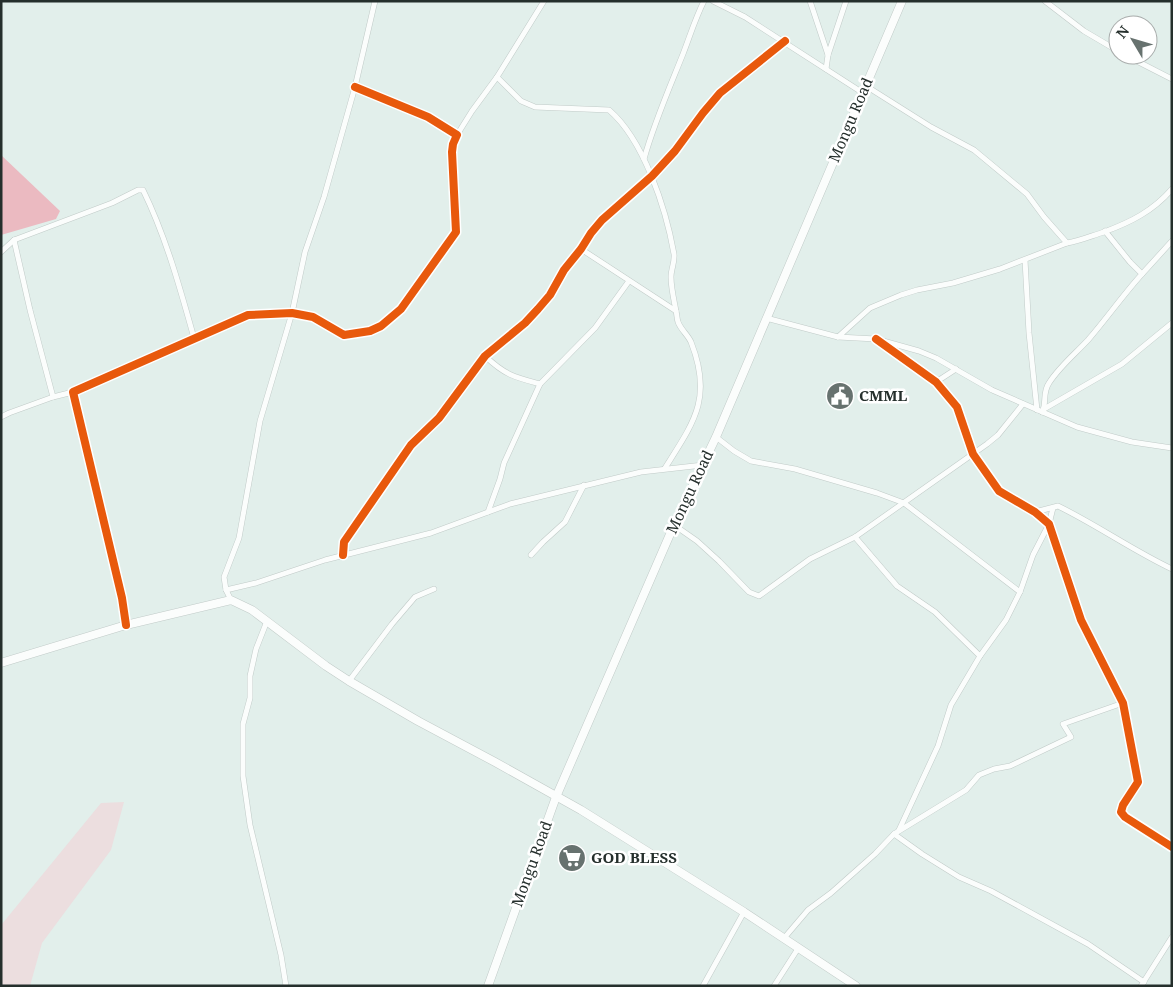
<svg xmlns="http://www.w3.org/2000/svg" width="1173" height="987" font-family="'Noto Serif',serif">
<style>
.green{fill:#ecdedf}
.forest{fill:#ebbac1}
.lines{fill:none;stroke-linecap:round;stroke-linejoin:round}
.minor-casing{stroke:#c1cbc8;stroke-width:6}
.secondary-casing{stroke:#c1cbc8;stroke-width:9}
.primary-casing{stroke:#c1cbc8;stroke-width:9}
.minor{stroke:#fbfdfc;stroke-width:5}
.secondary{stroke:#fbfdfc;stroke-width:8}
.primary{stroke:#fbfdfc;stroke-width:8}
.cycleway-casing{stroke:#fff;stroke-width:11}
.cycleway{stroke:#e8590c;stroke-width:8}
.labels{text-anchor:middle;stroke-width:5;stroke-linejoin:round;paint-order:stroke}
.street-label{font-size:15px;fill:#252f2c;stroke:#fff}
.poi-label{font-size:15px;font-weight:bold;fill:#252f2c;stroke:#fff;text-anchor:start}
</style>
<rect width="100%" height="100%" fill="#e2efeb"/>
<path class="green" d="M124,802L111,850L42,943L30,986H1L2,924L101,803Z"/>
<path class="forest" d="M1,155L60,211L56,219L1,235Z"/>
<g class="lines">
<g class="minor-casing">
<g id="minor">
<path d="M713,1L745,17L863,93"/>
<path d="M810,1L828,55"/>
<path d="M1045,1L1084,31L1118,51"/>
<path d="M1125,55L1172,79"/>
<path d="M826,69L828,55L846,1"/>
<path d="M497,77L521,101L535,107L609,110C644,140 666,209 674,254C675,262 671,269 671,277C671,288 674,300 676,311"/>
<path d="M866,86L931,127L974,150L1027,194L1044,217L1067,243"/>
<path d="M457,135L472,111L497,77L544,1"/>
<path d="M644,159C654,123 669,89 683,54C690,36 695,19 704,1"/>
<path d="M581,249L676,311C677,315 677,319 678,322C681,330 688,335 691,342C713,398 694,422 665,468"/>
<path d="M1,252L14,240"/>
<path d="M1025,260L1029,333L1037,410"/>
<path d="M1142,274L1172,241"/>
<path d="M766,318L838,337L876,339L919,351L936,358L992,390L1077,427L1132,442L1172,448"/>
<path d="M838,337L870,308L901,295L917,290L953,283L1000,269L1067,243C1080,241 1091,236 1104,232C1131,222 1153,211 1172,189"/>
<path d="M876,339L936,382L957,407L973,454L999,491L1035,512L1049,524L1081,620L1123,703L1138,782L1123,805L1121,812L1125,817L1172,847"/>
<path d="M485,356C505,375 514,377 540,384"/>
<path d="M936,382L956,369"/>
<path d="M73,392L53,397L30,310L14,240L112,203L138,190H143C166,237 180,288 194,338"/>
<path d="M1044,409L1122,364L1172,323"/>
<path d="M1042,412C1047,404 1042,393 1049,383C1059,367 1075,354 1088,340C1107,318 1123,295 1142,274L1130,262L1105,231"/>
<path d="M1,417L9,413L53,397"/>
<path d="M716,437L734,451L751,461L795,469L877,493L904,503L1020,592"/>
<path d="M488,512L500,479L504,463L540,384L595,328L629,281"/>
<path d="M1035,512L1058,506C1097,525 1132,550 1172,569"/>
<path d="M674,525L697,541L719,561L749,592L759,596L810,559L855,537L987,444L998,435L1023,404"/>
<path d="M855,537L897,586L935,612L980,656"/>
<path d="M343,555L344,542L411,445L439,418L485,356L525,323L538,309L550,295L564,270L581,249L591,233L602,220L652,176L675,151L703,113L720,93L785,41"/>
<path d="M531,555L543,542L565,522L584,485"/>
<path d="M226,590L256,583L325,560L431,533L510,504L641,472L703,465"/>
<path d="M231,600L226,590L224,577L239,538L260,421L292,313L305,252L324,197L355,87L375,1"/>
<path d="M267,621L256,649L250,676V698L243,724V776L250,825L281,955L286,986"/>
<path d="M126,625L122,598L73,392L248,315L292,313L313,317L344,335L370,331L381,326L401,309L456,232L452,152L453,144L457,135L428,117L355,87"/>
<path d="M349,681L392,624L415,597L434,589"/>
<path d="M899,830L938,746L951,705L980,656L1006,620L1020,592L1033,555L1049,524L1053,508"/>
<path d="M894,834L922,854L959,877L991,891L1088,944L1144,982"/>
<path d="M785,937L808,910L831,893L875,854L894,834L966,790L979,775L994,769L1010,766L1071,737L1063,724L1123,703"/>
<path d="M703,986L744,912"/>
<path d="M774,986L799,947"/>
<path d="M1141,986L1172,937"/>
</g>
</g>
<g class="secondary-casing">
<path id="secondary" d="M1,663L126,625L231,600L252,610L326,666L349,681L418,721L495,762L581,810L744,912L856,986"/>
</g>
<g class="primary-casing">
<path id="primary" d="M488,986L556,797L674,525L716,437L902,1"/>
</g>
<use href="#minor" class="minor"/>
<use href="#secondary" class="secondary"/>
<use href="#primary" class="primary"/>
<g class="cycleway-casing">
<g id="cycleway">
<path d="M876,339L936,382L957,407L973,454L999,491L1035,512L1049,524L1081,620L1123,703L1138,782L1123,805L1121,812L1125,817L1172,847"/>
<path d="M343,555L344,542L411,445L439,418L485,356L525,323L538,309L550,295L564,270L581,249L591,233L602,220L652,176L675,151L703,113L720,93L785,41"/>
<path d="M126,625L122,598L73,392L248,315L292,313L313,317L344,335L370,331L381,326L401,309L456,232L452,152L453,144L457,135L428,117L355,87"/>
</g>
</g>
<use href="#cycleway" class="cycleway"/>
</g>
<defs>
<g id="civic-disc" transform="scale(1.4375)"><circle r="9.5" fill="#67726f" stroke="#fff"/><path d="M-.6-6.5H3V-4.5H.6V-3L4-1V1h2V6H-6V1h2V-1L-.6-3ZM-1.2 2.5V6h2.4V2.5Z" fill="#fff"/></g>
<g id="supermarket-disc" transform="scale(1.4375)"><circle r="9.5" fill="#67726f" stroke="#fff"/><path d="M-6-5.5h2.5l.6 2H6L4.5 2H-2.5L-4.4-4H-6ZM-1.5 3.2a1.3 1.3 0 1 0 .1 0ZM3 3.2a1.3 1.3 0 1 0 .1 0Z" fill="#fff"/></g>
</defs>
<g fill-rule="evenodd">
<use href="#civic-disc" x="840" y="396"/>
<use href="#supermarket-disc" x="572" y="858"/>
</g>
<g class="labels">
<g class="street-label">
<text transform="translate(851 120) rotate(-67)" y="5">Mongu Road</text>
<text transform="translate(690 492) rotate(-65)" y="5">Mongu Road</text>
<text transform="translate(532 864) rotate(-70)" y="5">Mongu Road</text>
</g>
<g class="poi-label">
<text x="859" y="401">CMML</text>
<text x="591" y="863">GOD BLESS</text>
</g>
</g>
<rect width="1173" height="987" fill="none" stroke="#252f2c" stroke-width="5"/>
<g transform="translate(1133 40) rotate(308)"><circle r="24" fill="#ffffff" stroke="#a8acab"/>
<path d="M0-4L9 19L0 12L-9 19Z" fill="#67726f"/>
<text y="-8" font-size="14" font-weight="bold" text-anchor="middle" fill="#252f2c">N</text>
</g>
</svg>
